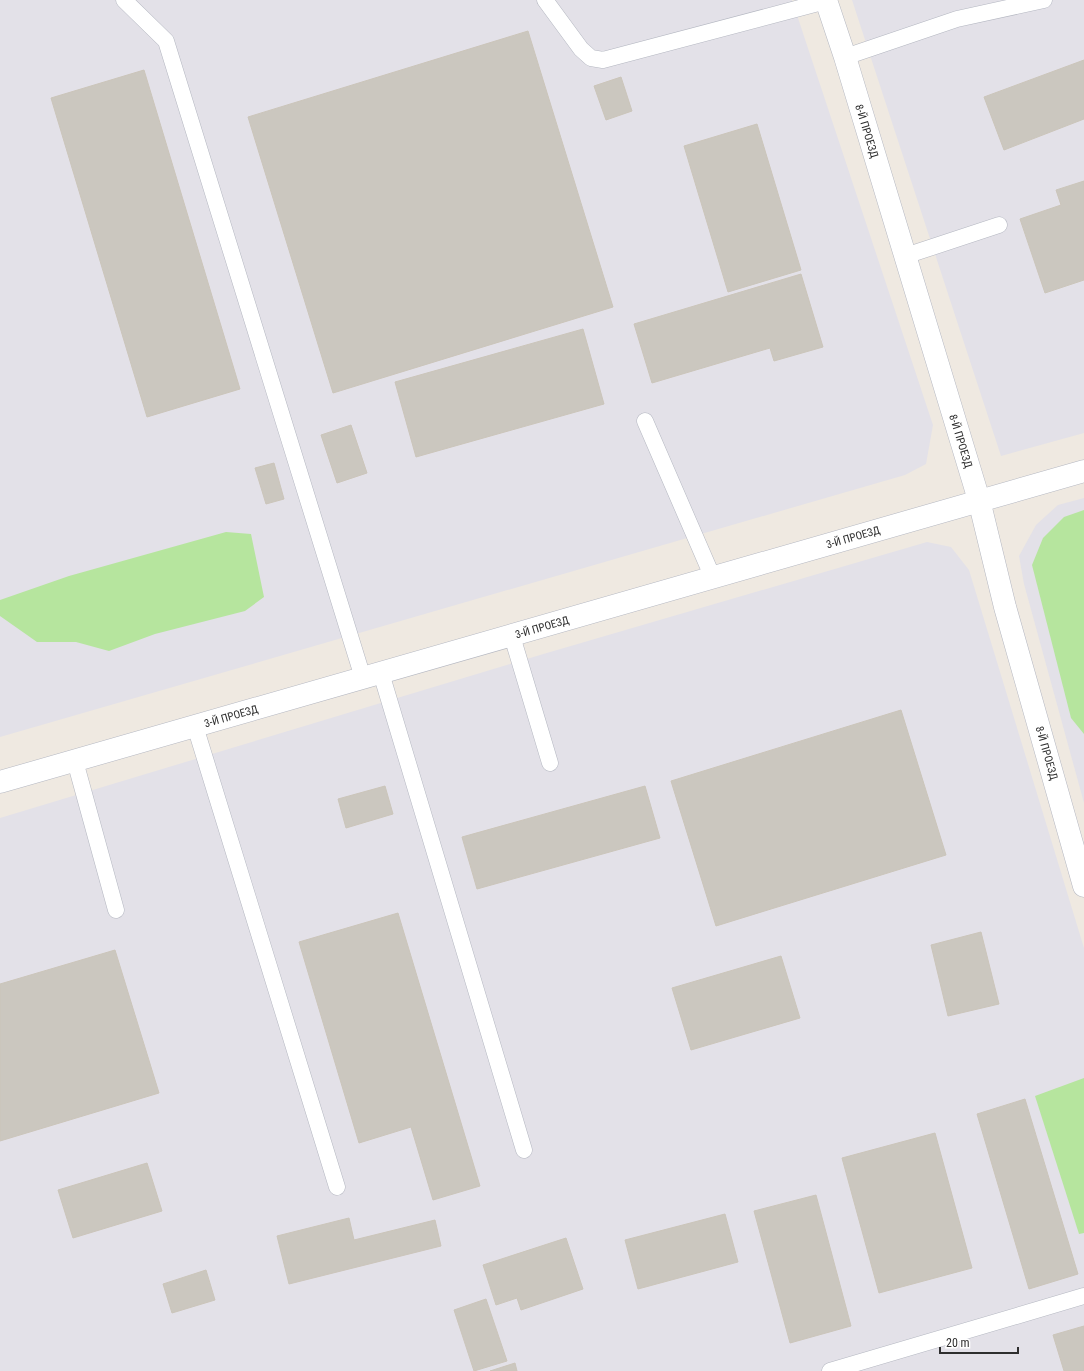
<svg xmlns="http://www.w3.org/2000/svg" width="1084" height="1371" font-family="'Roboto Condensed',sans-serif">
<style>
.industrial{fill:#e3e1e8}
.green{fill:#b6e59e}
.building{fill:#cbc7bf;stroke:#cbc5ba}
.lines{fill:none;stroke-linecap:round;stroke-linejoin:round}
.service-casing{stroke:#b4b7c1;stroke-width:17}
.minor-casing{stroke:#b4b7c1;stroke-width:23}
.tertiary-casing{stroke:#b4b7c1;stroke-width:23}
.service{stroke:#fff;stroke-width:16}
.minor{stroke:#fff;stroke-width:22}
.tertiary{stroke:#fff;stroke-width:22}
.labels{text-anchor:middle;stroke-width:3;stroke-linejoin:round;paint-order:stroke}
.street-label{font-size:11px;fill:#2e2e2e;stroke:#fff}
</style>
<rect width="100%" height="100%" fill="#efe9e1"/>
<g class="industrial">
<path d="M0,0H792L933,425L926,464L905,475L0,737Z"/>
<path d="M852,0H1084V433L1001,456Z"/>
<path d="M1084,498V803L1024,584L1019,556L1036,525L1058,505Z"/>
<path d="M927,542L951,547L969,570L1084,948V1371H0V818L540,655Z"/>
</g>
<g class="green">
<path d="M1084,510V734L1071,718L1032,565L1043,538L1064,517Z"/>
<path d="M226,532L251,534L264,597L245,611L155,634L109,651L76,642H37L0,616V600L69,576Z"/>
<path d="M1084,1078V1233L1079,1234L1035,1096Z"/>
</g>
<g class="building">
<path d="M528,31L613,307L333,393L248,117Z"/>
<path d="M1084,60V119L1004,150L984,97Z"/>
<path d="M144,70L240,389L147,417L51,98Z"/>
<path d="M621,77L632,111L606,120L594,86Z"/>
<path d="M757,124L801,270L728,292L684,146Z"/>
<path d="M1084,181V280L1045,293L1020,219L1061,205L1056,190Z"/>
<path d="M801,274L823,347L774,361L770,348L652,383L634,324Z"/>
<path d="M583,329L604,404L416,457L395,382Z"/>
<path d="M351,425L367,473L337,483L321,435Z"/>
<path d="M274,463L284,499L266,504L255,468Z"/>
<path d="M901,710L946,855L716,926L671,781Z"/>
<path d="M385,786L393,814L346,828L338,799Z"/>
<path d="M645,786L660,838L477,889L462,837Z"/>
<path d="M398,913L480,1186L433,1200L411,1127L359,1143L299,942Z"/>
<path d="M981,932L999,1004L948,1016L931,945Z"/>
<path d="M115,950L159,1093L0,1141V984Z"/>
<path d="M781,956L800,1018L691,1050L672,988Z"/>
<path d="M1025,1099L1078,1274L1029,1289L977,1114Z"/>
<path d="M935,1133L972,1268L879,1293L842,1158Z"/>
<path d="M147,1163L162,1211L73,1238L58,1190Z"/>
<path d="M816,1195L851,1326L790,1343L754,1211Z"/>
<path d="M725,1214L738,1262L638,1289L625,1240Z"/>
<path d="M349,1218L354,1240L435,1220L441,1246L289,1284L277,1236Z"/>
<path d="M566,1238L583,1289L521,1310L517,1298L496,1305L483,1265Z"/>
<path d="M206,1270L215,1300L172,1313L163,1284Z"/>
<path d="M486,1299L507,1361L474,1371L454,1310Z"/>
<path d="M1084,1326V1371H1064L1053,1335Z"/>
<path d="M515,1363L517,1371H490Z"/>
</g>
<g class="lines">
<g class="service-casing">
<g id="service">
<path d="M124,0L166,41L363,678"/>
<path d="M545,0L581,49L591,58L603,60L826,1"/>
<path d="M845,57L957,19L1044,0"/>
<path d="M905,256L999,225"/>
<path d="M645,421L713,578"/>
<path d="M512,636L550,763"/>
<path d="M381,673L524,1150"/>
<path d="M195,726L337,1187"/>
<path d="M75,761L116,910"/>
<path d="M830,1371L1084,1296"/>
</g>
</g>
<g class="minor-casing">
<path id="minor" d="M826,0L845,57L979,500L1005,607L1084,886"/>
</g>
<g class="tertiary-casing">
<path id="tertiary" d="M0,782L1084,471"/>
</g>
<use href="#service" class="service"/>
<use href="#minor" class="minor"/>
<use href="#tertiary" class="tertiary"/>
</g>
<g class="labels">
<g class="street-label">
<text transform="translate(867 131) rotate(73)" y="4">8-Й ПРОЕЗД</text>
<text transform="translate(961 441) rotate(73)" y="4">8-Й ПРОЕЗД</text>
<text transform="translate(853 537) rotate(-16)" y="4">3-Й ПРОЕЗД</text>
<text transform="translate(542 627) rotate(-16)" y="4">3-Й ПРОЕЗД</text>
<text transform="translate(231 716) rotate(-16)" y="4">3-Й ПРОЕЗД</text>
<text transform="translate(1047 753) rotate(74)" y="4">8-Й ПРОЕЗД</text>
</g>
</g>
<path d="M940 1347v6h78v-6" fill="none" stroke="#2e2e2e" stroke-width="2"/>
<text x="946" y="1347" font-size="12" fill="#2e2e2e" stroke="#ffffff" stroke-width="3" paint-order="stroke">20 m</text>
</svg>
